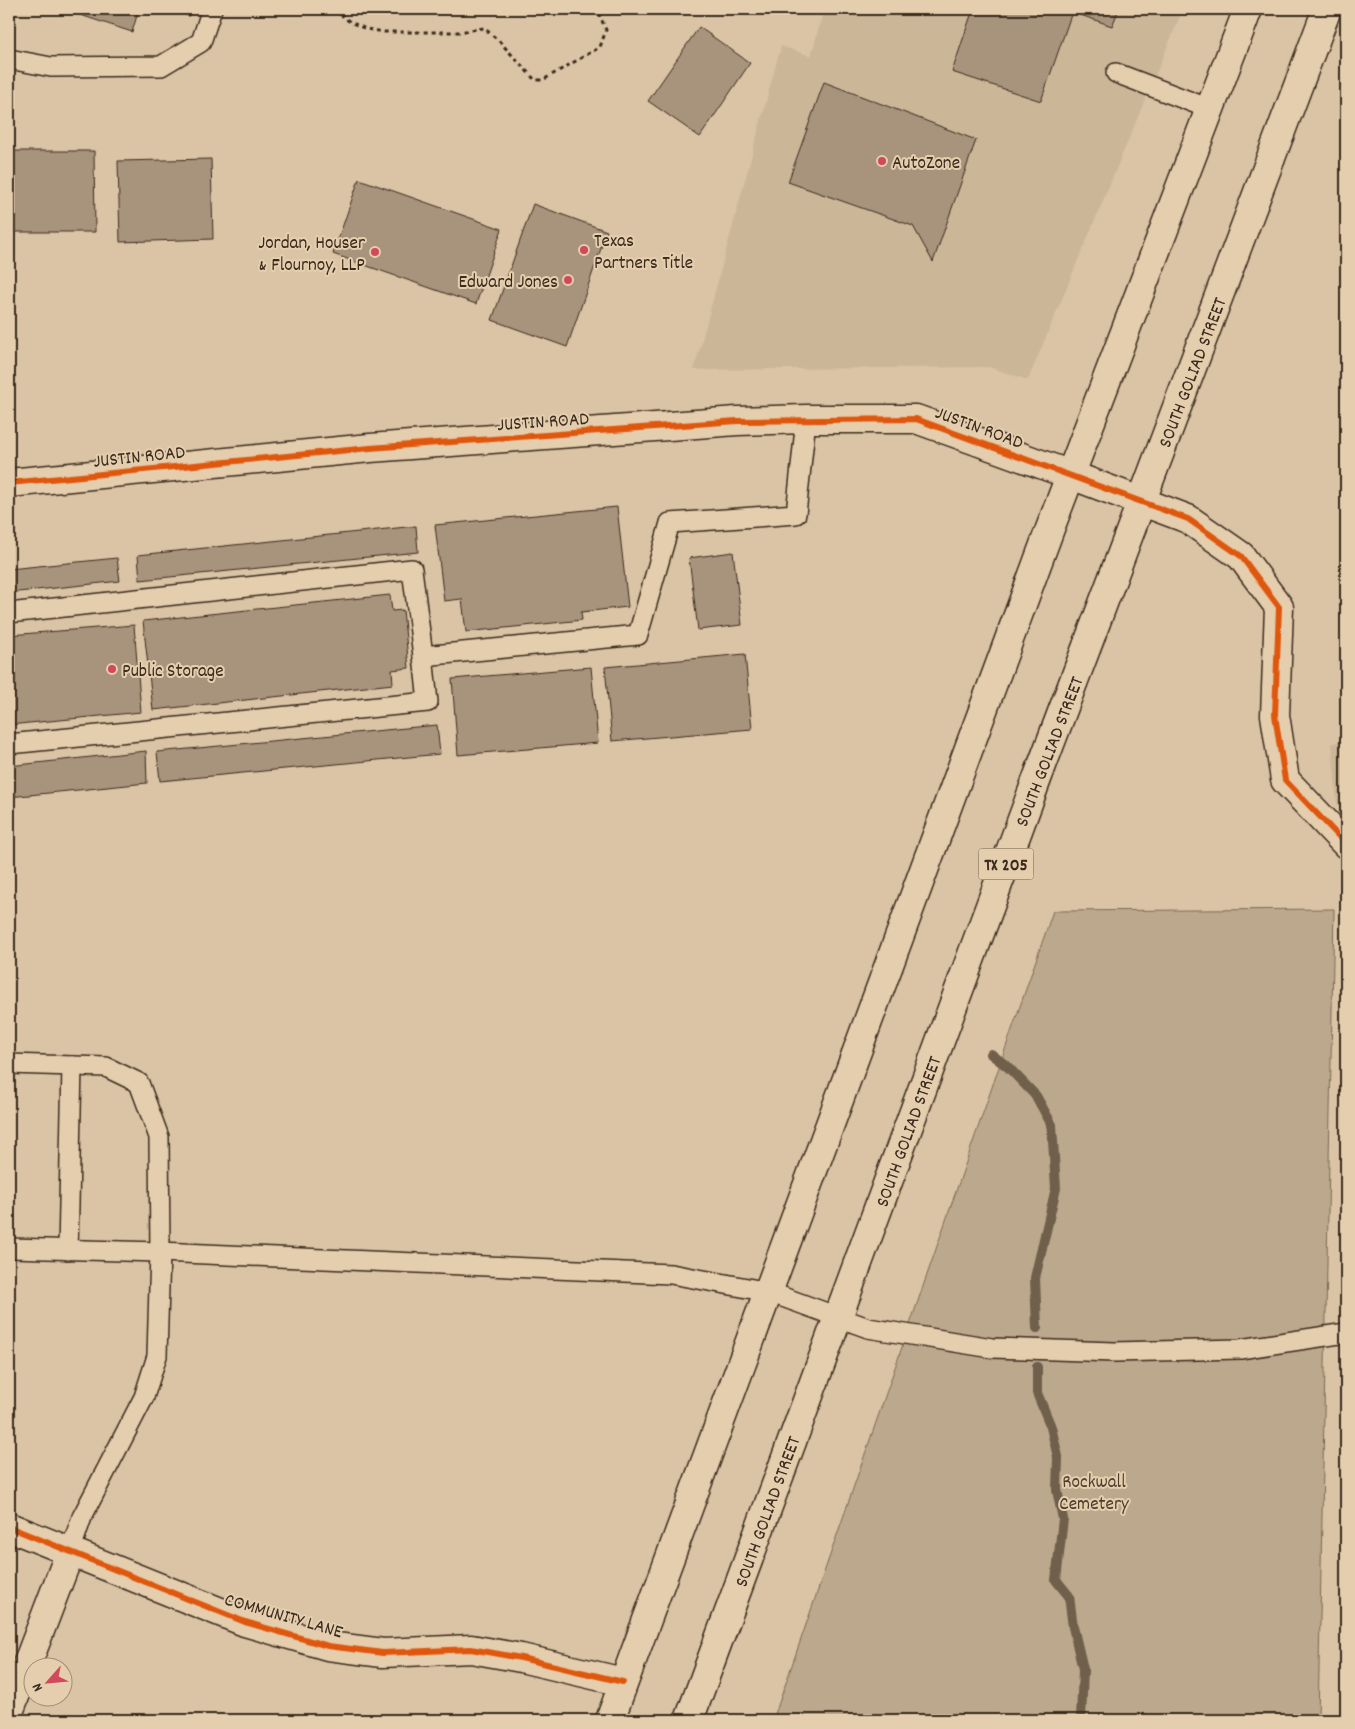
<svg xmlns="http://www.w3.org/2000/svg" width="1355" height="1729" font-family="Dekko,sans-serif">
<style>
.built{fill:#cbb698}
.green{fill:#bca88c;stroke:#7c6955}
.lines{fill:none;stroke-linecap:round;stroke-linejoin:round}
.stream{stroke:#705e4c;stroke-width:10}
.building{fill:#a8947b;stroke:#3b2a1e}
.lane-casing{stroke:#3b2a1e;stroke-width:22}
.street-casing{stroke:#3b2a1e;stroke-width:31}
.secondary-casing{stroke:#3b2a1e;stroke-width:31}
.primary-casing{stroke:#3b2a1e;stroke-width:31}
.path{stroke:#3b2a1e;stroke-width:3;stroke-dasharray:4 4;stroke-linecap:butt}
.lane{stroke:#e4ceae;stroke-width:19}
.street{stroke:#e4ceae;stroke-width:28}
.secondary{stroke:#e4ceae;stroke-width:28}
.primary{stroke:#e4ceae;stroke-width:28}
.cycleway-casing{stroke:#e4ceae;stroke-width:9}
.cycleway{stroke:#df570d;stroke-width:6}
.poi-dot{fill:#d1495b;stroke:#e4ceae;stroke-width:2}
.labels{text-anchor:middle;stroke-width:4;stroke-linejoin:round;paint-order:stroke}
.shield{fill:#e4ceae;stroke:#6e5b49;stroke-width:1}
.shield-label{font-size:18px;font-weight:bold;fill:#3b2a1e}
.poi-label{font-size:19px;fill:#3b2a1e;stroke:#e4ceae;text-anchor:start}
.street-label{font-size:19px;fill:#3b2a1e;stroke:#e4ceae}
.park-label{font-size:19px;fill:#4e3d2e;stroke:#e4ceae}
</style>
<rect width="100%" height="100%" fill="#dac4a5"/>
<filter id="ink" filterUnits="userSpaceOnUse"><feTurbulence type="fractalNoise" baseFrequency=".02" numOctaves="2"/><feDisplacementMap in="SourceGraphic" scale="10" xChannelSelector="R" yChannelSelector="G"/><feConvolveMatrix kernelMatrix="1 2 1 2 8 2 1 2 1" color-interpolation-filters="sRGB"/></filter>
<g filter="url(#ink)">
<g class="built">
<path d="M824,9H1183L1028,380L989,367L694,370L781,46L811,56Z"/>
<path d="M1346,741V814L1337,804L1332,743Z"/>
</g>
<path class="green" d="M1334,909L1318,1720H773L1053,911Z"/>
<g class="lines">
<g class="stream">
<path d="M991,1054L1008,1067L1036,1096L1052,1125L1056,1188L1035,1278L1037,1328"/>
<path d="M1037,1367V1393L1051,1427L1058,1457L1057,1490L1063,1519L1056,1580L1069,1596L1073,1627L1083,1669L1081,1720"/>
</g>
</g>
<g class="building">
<path d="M62,9H139L132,32Z"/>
<path d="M166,9H191L189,16Z"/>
<path d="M973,9H1119L1112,26L1072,12L1041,101L952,72Z"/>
<path d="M699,27L750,63L700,137L648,101Z"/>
<path d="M824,82L976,140L933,262L913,226L788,182Z"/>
<path d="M9,151H94L95,232H9Z"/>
<path d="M211,159L213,239L120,242L118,161Z"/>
<path d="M359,179L502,229L476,304L333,254Z"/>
<path d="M533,204L607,231L567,347L492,320Z"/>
<path d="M617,507L628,607L581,612L582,620L466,632L462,599L444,601L435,525Z"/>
<path d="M416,526L418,552L140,580L138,555Z"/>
<path d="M733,552L742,625L698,630L689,558Z"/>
<path d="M117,558L120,581L9,593V569Z"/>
<path d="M390,595L392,611L403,610L409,668L392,670L393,684L153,710L143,621Z"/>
<path d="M134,625L141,712L9,725V635Z"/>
<path d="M745,654L752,729L612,741L605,667Z"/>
<path d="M591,667L598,743L458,755L452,679Z"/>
<path d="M437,725L440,754L160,781L157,752Z"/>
<path d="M146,751L147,783L9,797V766Z"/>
</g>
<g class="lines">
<g class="lane-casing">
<g id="lane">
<path d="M9,59L51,67L161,66L201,42L212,9"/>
<path d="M1116,73L1210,109"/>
<path d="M9,613L412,569L423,656L638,635L670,523L796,514L806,419"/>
<path d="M9,744L428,702L423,656"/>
<path d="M9,1064L106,1067L139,1083L159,1137L160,1252L157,1356L144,1397L82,1517L70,1552"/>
<path d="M9,1248L160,1252L671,1274L769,1292L868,1328L992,1348L1114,1352L1240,1349L1346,1333"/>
<path d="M68,1250L72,1066"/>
</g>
</g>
<g class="street-casing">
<g id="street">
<path d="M1071,475L1188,519L1241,556L1279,607L1275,715L1285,780L1346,844"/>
<path d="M9,1527L245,1622L328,1646L383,1653L471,1649L521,1658L623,1682"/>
<path d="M9,1712L70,1552"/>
</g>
</g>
<g class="secondary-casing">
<path id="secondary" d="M9,483L370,448L737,421L806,419H916L1071,475"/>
</g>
<g class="primary-casing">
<g id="primary">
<path d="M610,1720L1051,526L1248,9"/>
<path d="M689,1720L1041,768L1327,9"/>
</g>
</g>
<path class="path" d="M334,9L350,22L366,29L384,32H459L484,28L500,42L535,80H543L600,47L606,30L597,9"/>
<use href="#lane" class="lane"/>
<use href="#street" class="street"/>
<use href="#secondary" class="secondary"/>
<use href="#primary" class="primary"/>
<g class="cycleway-casing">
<g id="cycleway">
<path d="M9,483L370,448L599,431L737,421L916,419L1188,519L1241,556L1279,607L1275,715L1285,780L1346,844"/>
<path d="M9,1527L245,1622L328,1646L383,1653L471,1649L521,1658L623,1682"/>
</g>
</g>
<use href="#cycleway" class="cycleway"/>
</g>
</g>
<g class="poi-dot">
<circle cx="882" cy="161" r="5"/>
<circle cx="584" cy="250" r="5"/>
<circle cx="375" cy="252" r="5"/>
<circle cx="568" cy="280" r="5"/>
<circle cx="112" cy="669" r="5"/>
</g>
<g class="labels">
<rect class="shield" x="978.5" y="848.5" width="55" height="31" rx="4"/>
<g class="shield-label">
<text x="1006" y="870">TX 205</text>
</g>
<g class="poi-label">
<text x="892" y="168">AutoZone</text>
<text x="594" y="246">Texas<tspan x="594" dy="22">Partners Title</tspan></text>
<text x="365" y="248" text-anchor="end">Jordan, Houser<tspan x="365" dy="22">&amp; Flournoy, LLP</tspan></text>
<text x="558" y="287" text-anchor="end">Edward Jones</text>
<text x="122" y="676">Public Storage</text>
</g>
<g class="street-label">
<text transform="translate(1191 372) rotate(-69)" y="7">SOUTH GOLIAD STREET</text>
<text transform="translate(543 420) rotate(-4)" y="7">JUSTIN ROAD</text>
<text transform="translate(980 426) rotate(20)" y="7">JUSTIN ROAD</text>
<text transform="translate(139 455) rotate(-6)" y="7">JUSTIN ROAD</text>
<text transform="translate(1048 751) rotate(-69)" y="7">SOUTH GOLIAD STREET</text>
<text transform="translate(907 1131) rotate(-70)" y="7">SOUTH GOLIAD STREET</text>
<text transform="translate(766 1511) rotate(-70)" y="7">SOUTH GOLIAD STREET</text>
<text transform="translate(284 1614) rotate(16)" y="7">COMMUNITY LANE</text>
</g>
<g class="park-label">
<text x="1094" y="1487">Rockwall<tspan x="1094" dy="22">Cemetery</tspan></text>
</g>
</g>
<rect width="1355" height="1729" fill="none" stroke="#e4ceae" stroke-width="30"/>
<rect x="15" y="15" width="1325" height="1699" fill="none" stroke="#3b2a1e" stroke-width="2" filter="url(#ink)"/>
<g transform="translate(48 1682) rotate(243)"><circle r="24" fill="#e4ceae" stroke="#a08c74"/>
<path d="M0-4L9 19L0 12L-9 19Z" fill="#d1495b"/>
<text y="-8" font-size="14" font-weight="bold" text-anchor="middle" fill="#3b2a1e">N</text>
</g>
</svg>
